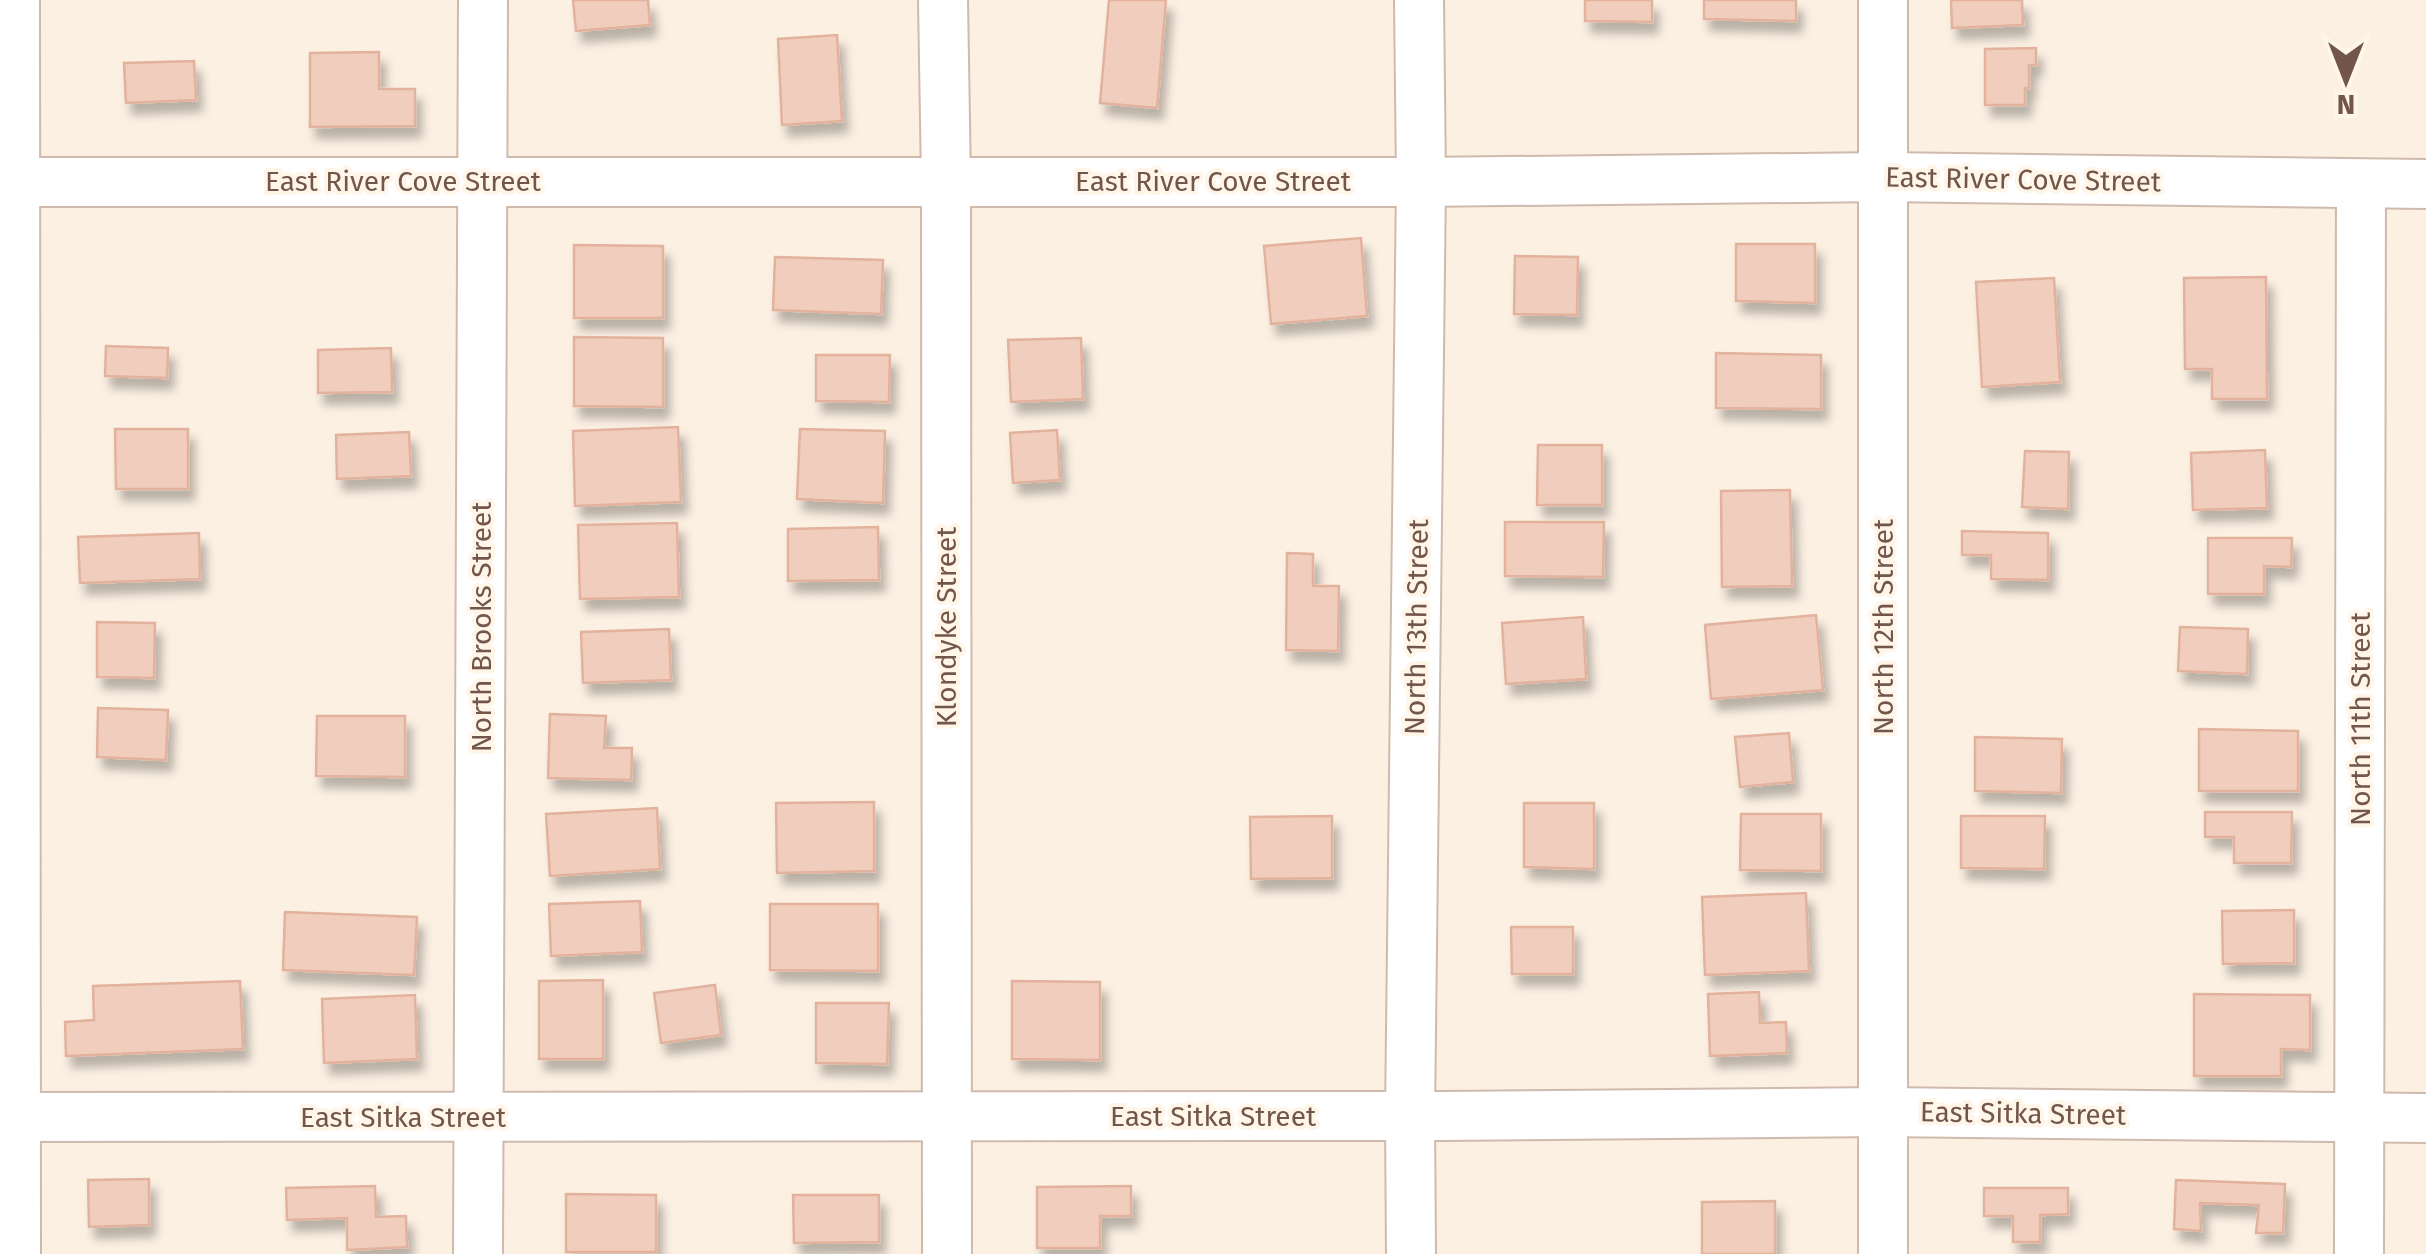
<svg xmlns="http://www.w3.org/2000/svg" width="2426" height="1254" font-family="'Fira Sans',sans-serif">
<style>
.building{fill:#f0cdbc;stroke:#e2b29d;stroke-width:2.5;filter:url(#shadow)}
.lines{fill:none;stroke-linecap:round;stroke-linejoin:round}
.street-casing{stroke:#cfbaad;stroke-width:52}
.street{stroke:#fff;stroke-width:48}
.labels{text-anchor:middle;stroke-width:8;stroke-linejoin:round;paint-order:stroke}
.street-label{font-size:28px;fill:#73564a;stroke:#fff5e9}
</style>
<defs>
<filter id="shadow"><feDropShadow dx="6" dy="11" stdDeviation="5" flood-color="#0004"/></filter>
</defs>
<rect width="100%" height="100%" fill="#fcf0e3"/>
<g class="building">
<path d="M573,0H648L650,25L576,31Z"/>
<path d="M1109,0H1166L1157,108L1100,103Z"/>
<path d="M1585,0H1652V22L1585,21Z"/>
<path d="M1704,0H1796V21L1704,19Z"/>
<path d="M1951,0H2022L2023,25L1952,28Z"/>
<path d="M837,35L842,121L782,125L778,39Z"/>
<path d="M2036,48V65H2029V88H2025V105H1985V49Z"/>
<path d="M379,52V89H415V126L310,127V53Z"/>
<path d="M194,61L196,100L126,103L124,63Z"/>
<path d="M1361,238L1367,316L1271,324L1264,246Z"/>
<path d="M1736,244H1815V303L1736,301Z"/>
<path d="M574,245L663,246V318H574Z"/>
<path d="M1515,256L1578,257L1577,315L1514,314Z"/>
<path d="M775,257L883,260L881,314L773,310Z"/>
<path d="M2266,277L2267,399H2212V369H2185L2184,278Z"/>
<path d="M2054,278L2060,382L1982,387L1976,282Z"/>
<path d="M574,337L663,338V407L574,406Z"/>
<path d="M1081,338L1083,399L1011,402L1008,340Z"/>
<path d="M106,346L168,348L167,378L105,376Z"/>
<path d="M391,348L392,392L318,393V350Z"/>
<path d="M1716,353L1821,355V409L1716,408Z"/>
<path d="M816,355H890L889,402L816,401Z"/>
<path d="M678,427L681,502L575,506L573,431Z"/>
<path d="M115,429H188V489H116Z"/>
<path d="M800,429L885,431L883,503L797,499Z"/>
<path d="M1057,430L1060,480L1013,483L1010,433Z"/>
<path d="M409,432L411,476L337,479L336,435Z"/>
<path d="M1538,445H1602V505H1537Z"/>
<path d="M2265,450L2267,508L2193,510L2191,453Z"/>
<path d="M2025,451L2069,452L2068,509L2022,507Z"/>
<path d="M1790,490L1792,586L1722,587L1721,491Z"/>
<path d="M1505,522H1604L1603,577L1505,576Z"/>
<path d="M677,523L679,597L580,599L578,525Z"/>
<path d="M878,527L879,580L788,581V529Z"/>
<path d="M1962,531L2048,533V580L1991,579V555H1962Z"/>
<path d="M199,533L200,579L80,583L78,537Z"/>
<path d="M2208,538H2292L2291,567L2264,566V594H2208Z"/>
<path d="M1287,553L1313,554V586H1339L1338,651L1286,650Z"/>
<path d="M1816,615L1823,690L1711,699L1705,625Z"/>
<path d="M1583,617L1586,679L1506,684L1502,623Z"/>
<path d="M97,622L155,623L154,678L97,677Z"/>
<path d="M2180,627L2248,629L2247,674L2178,671Z"/>
<path d="M669,629L671,680L583,683L581,632Z"/>
<path d="M98,708L168,710L166,760L97,757Z"/>
<path d="M550,714L606,716L604,748H632L631,780L548,778Z"/>
<path d="M317,716H405V777L316,776Z"/>
<path d="M2199,729L2298,731V791H2199Z"/>
<path d="M1789,733L1793,782L1740,787L1735,737Z"/>
<path d="M1975,737L2062,739L2061,793L1975,791Z"/>
<path d="M874,802V871L777,873L776,803Z"/>
<path d="M1524,803H1594V869L1524,867Z"/>
<path d="M657,808L660,869L550,876L546,814Z"/>
<path d="M2205,812H2292L2291,863H2234V837H2205Z"/>
<path d="M1741,814H1821V871L1740,870Z"/>
<path d="M1332,816V878L1251,879L1250,817Z"/>
<path d="M1961,816H2045L2044,869L1961,868Z"/>
<path d="M1806,893L1809,971L1705,975L1702,897Z"/>
<path d="M640,901L642,952L551,956L549,904Z"/>
<path d="M770,904H878V971L770,970Z"/>
<path d="M2294,910V963L2223,964L2222,911Z"/>
<path d="M285,912L417,917L414,975L283,970Z"/>
<path d="M1511,927H1573V974H1512Z"/>
<path d="M603,980V1059H539V981Z"/>
<path d="M240,981L243,1049L66,1056L65,1022L94,1020L93,986Z"/>
<path d="M1012,981L1100,982V1060L1012,1059Z"/>
<path d="M715,985L721,1035L661,1043L654,993Z"/>
<path d="M1759,992L1760,1023L1786,1022L1787,1053L1710,1056L1708,994Z"/>
<path d="M2194,994L2310,995V1050L2281,1049V1076H2194Z"/>
<path d="M415,995L417,1059L324,1063L322,999Z"/>
<path d="M816,1003H889L887,1064L816,1063Z"/>
<path d="M149,1179V1225L89,1227L88,1180Z"/>
<path d="M2176,1180L2285,1184L2283,1233H2256L2259,1205L2200,1203L2201,1231L2174,1229Z"/>
<path d="M375,1186L376,1217L406,1216L407,1247L347,1250V1218L287,1220L286,1188Z"/>
<path d="M1131,1186V1216H1100V1248H1037V1187Z"/>
<path d="M1984,1188H2068V1214L2040,1215V1242H2013V1216H1984Z"/>
<path d="M566,1194L656,1195V1252H566Z"/>
<path d="M793,1195H879V1242L794,1243Z"/>
<path d="M1775,1201V1254H1702V1202Z"/>
</g>
<g class="lines">
<g class="street-casing">
<g id="street">
<path d="M15,0L16,1254"/>
<path d="M943,0L946,180L947,1254"/>
<path d="M1883,0V1254"/>
<path d="M0,182H1421L1883,177L2426,184"/>
<path d="M0,1117L1443,1116L1882,1112L2426,1118"/>
<path d="M478,1254L483,0"/>
<path d="M1411,1254L1410,1116L1421,182L1419,0"/>
<path d="M2359,1254L2361,184"/>
</g>
</g>
<use href="#street" class="street"/>
</g>
<g class="labels">
<g class="street-label">
<text transform="translate(2023 179) rotate(1)" y="10">East River Cove Street</text>
<text x="403" y="191">East River Cove Street</text>
<text x="1213" y="191">East River Cove Street</text>
<text transform="translate(481 627) rotate(-90)" y="10">North Brooks Street</text>
<text transform="translate(946 627) rotate(-90)" y="10">Klondyke Street</text>
<text transform="translate(1416 627) rotate(-89)" y="10">North 13th Street</text>
<text transform="translate(1883 627) rotate(-90)" y="10">North 12th Street</text>
<text transform="translate(2360 719) rotate(-90)" y="10">North 11th Street</text>
<text transform="translate(2023 1113) rotate(1)" y="10">East Sitka Street</text>
<text x="1213" y="1126">East Sitka Street</text>
<text x="403" y="1127">East Sitka Street</text>
</g>
</g>
<g transform="translate(2346 80) rotate(180)" stroke="#fff5e9" stroke-width="8" paint-order="stroke">
<path d="M0-8L18 38L0 25L-18 38Z" fill="#73564a"/>
<text y="-15" font-size="28" font-weight="bold" text-anchor="middle" fill="#73564a">N</text>
</g>
</svg>
